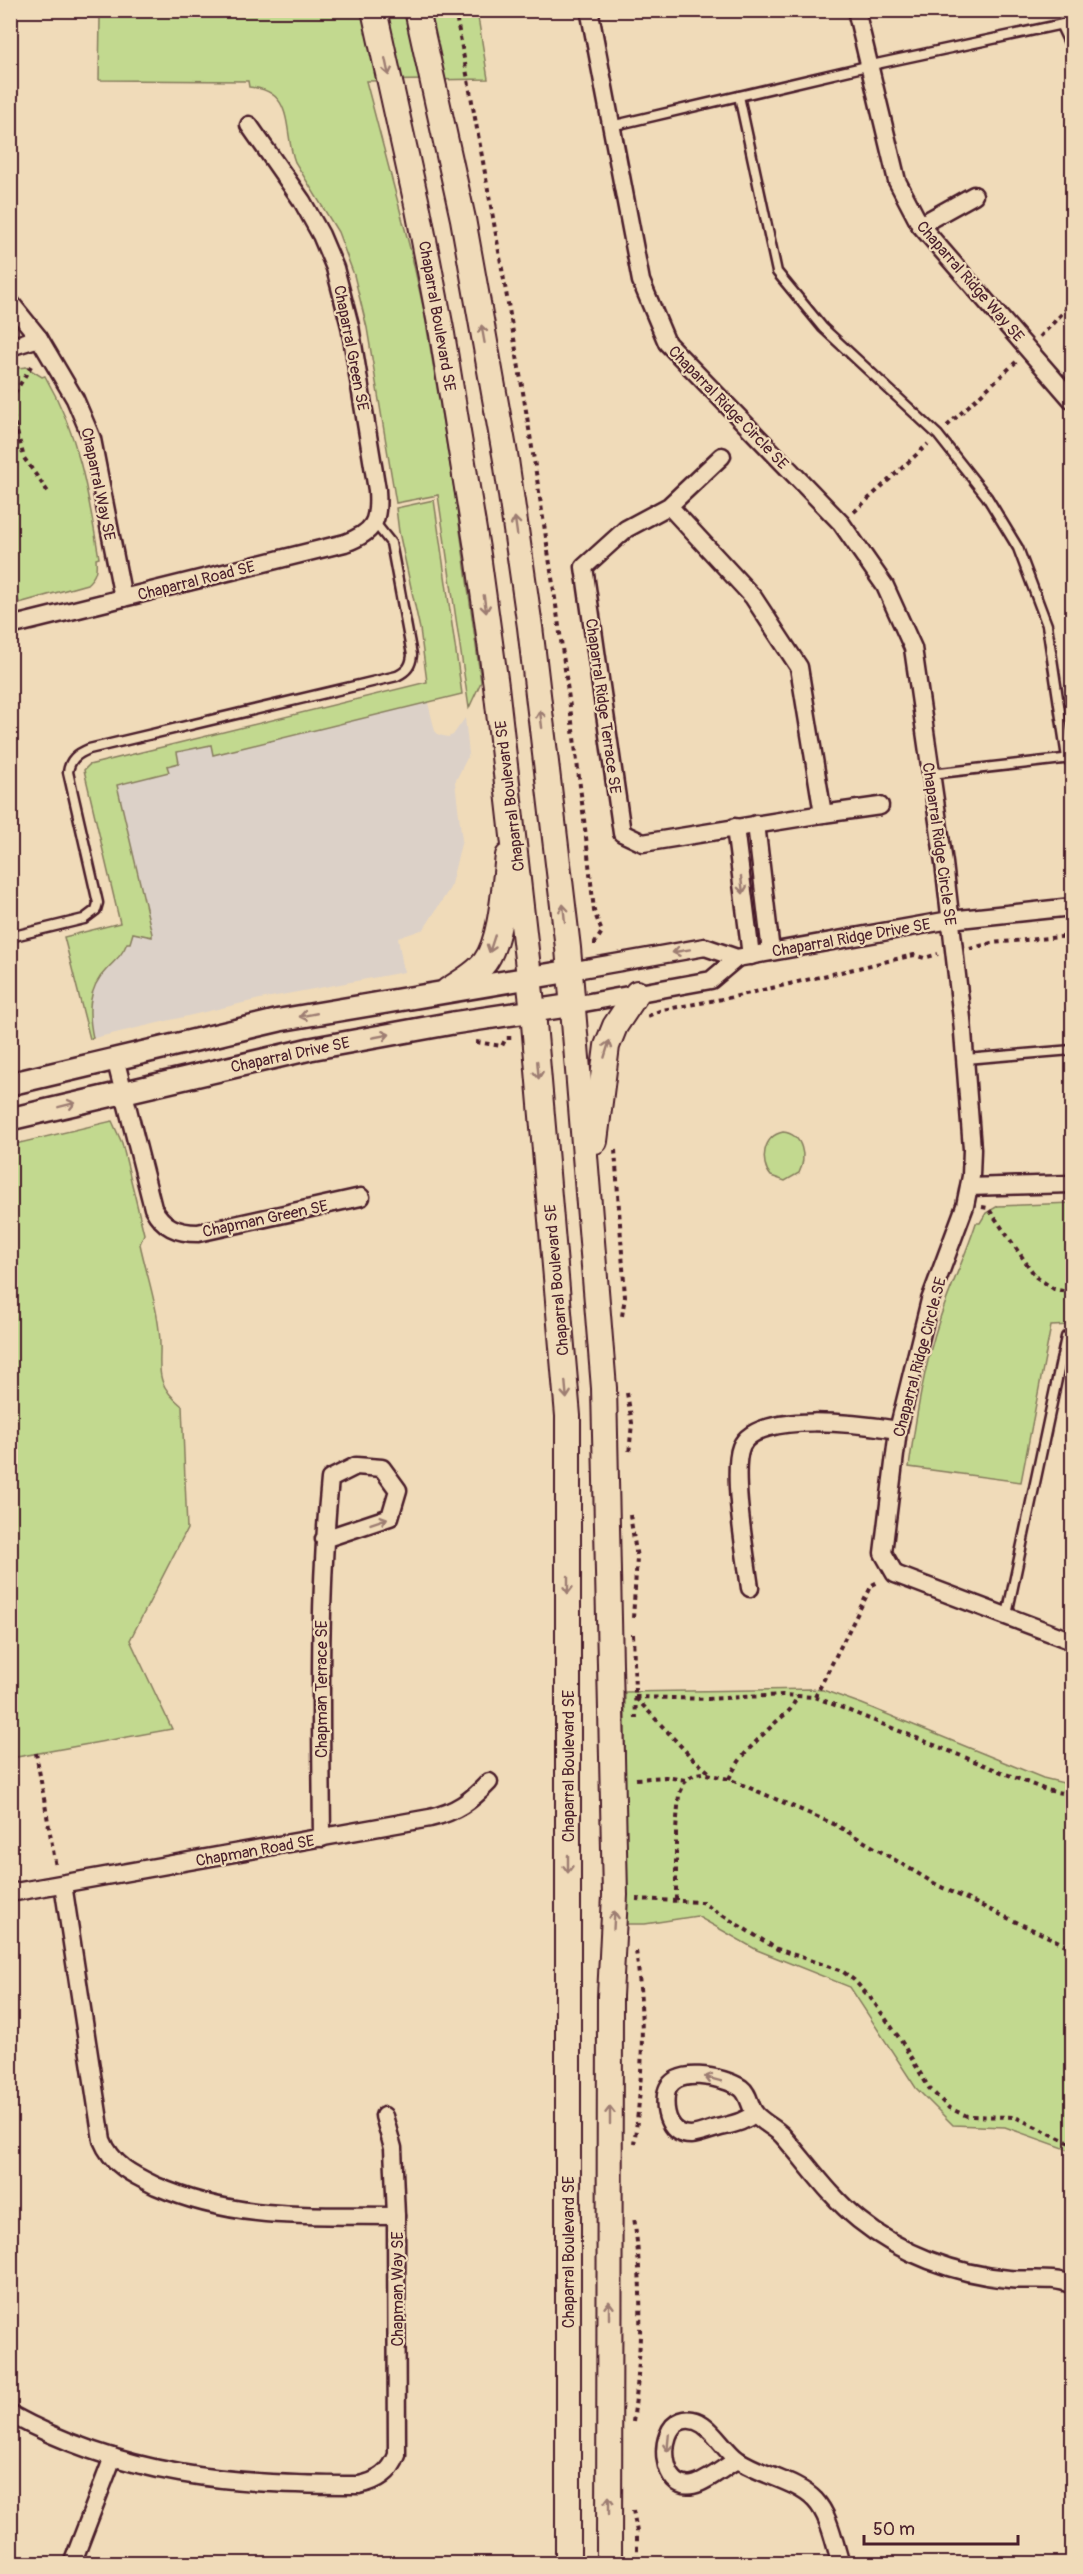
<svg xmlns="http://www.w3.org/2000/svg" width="1083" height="2574" font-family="Pangolin,sans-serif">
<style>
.built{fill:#dcd1c8}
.green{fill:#c2d98f;stroke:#867c5d;stroke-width:1.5}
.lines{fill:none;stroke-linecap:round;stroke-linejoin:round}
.service-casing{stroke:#4a1f2b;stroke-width:13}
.minor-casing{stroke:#4a1f2b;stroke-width:21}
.tertiary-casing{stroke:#4a1f2b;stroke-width:26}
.secondary-casing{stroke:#4a1f2b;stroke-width:28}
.path{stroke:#4a1f2b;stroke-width:4;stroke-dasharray:4.5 4.5;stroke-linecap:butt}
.service{stroke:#f0dbb9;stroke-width:8}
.minor{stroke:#f0dbb9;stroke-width:16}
.tertiary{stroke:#f0dbb9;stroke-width:21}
.secondary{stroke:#f0dbb9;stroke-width:24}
.oneway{stroke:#9d7d72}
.labels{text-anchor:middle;stroke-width:4.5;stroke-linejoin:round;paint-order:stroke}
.street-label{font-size:16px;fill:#4a1f2b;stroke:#f0dbb9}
</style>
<rect width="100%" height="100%" fill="#f0dbb9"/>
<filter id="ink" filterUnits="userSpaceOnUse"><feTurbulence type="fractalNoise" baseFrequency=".0167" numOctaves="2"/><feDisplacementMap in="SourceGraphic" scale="12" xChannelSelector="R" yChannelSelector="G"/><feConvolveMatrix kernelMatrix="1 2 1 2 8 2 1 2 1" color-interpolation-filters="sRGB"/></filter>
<g filter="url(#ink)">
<path class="built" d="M423,683L435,731L439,735L448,737L453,735L465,718L469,754L455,782L462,840L450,888L424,929L398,938L404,972L260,999L90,1039L64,937L120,923L84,770L89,765Z"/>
<g class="green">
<path d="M67,11H477L488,79L366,81L411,252L424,311L455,494L481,682L469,708L438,495L396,503L367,328L354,275L338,232L295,162C283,132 296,90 249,87L248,81L99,80L100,18Z"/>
<path d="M26,367L42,377L45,376C79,435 88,491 99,558L96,559C97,570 96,576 87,584L19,603L10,568V369Z"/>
<path d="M434,500L462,694L213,755L211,745L177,752L179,763L167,766L169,772L117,785L152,934V937L133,933L130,943H127C122,956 115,960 106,970C87,989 88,1014 93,1038L90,1039L64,937L120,923L84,770L89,765L427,682L420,629L399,532L396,508Z"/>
<path d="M112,1121L122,1143L144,1234L140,1244C146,1272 156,1301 159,1330C164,1364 149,1379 182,1406L187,1529L130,1640L172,1729L11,1758V1145Z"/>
<path d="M783,1132C803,1134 807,1157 799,1173L785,1181L771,1176C759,1162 763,1136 783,1132Z"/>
<path d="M1072,1203V1325L1051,1326L1021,1482L909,1467C916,1417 924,1366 940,1318C951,1285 966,1255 976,1223H980L986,1213L998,1206Z"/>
<path d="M811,1689L823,1690L862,1704L1043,1778L1072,1785V2151L1005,2127L953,2125L916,2088L850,1987L757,1950L697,1916L645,1924H625V1692Z"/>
</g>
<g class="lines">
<g class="service-casing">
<g id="service">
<path d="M1061,26L1072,49"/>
<path d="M739,96L777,272L823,328L938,435L987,497L1018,548L1047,625L1067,758"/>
<path d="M611,126L867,66L1072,22"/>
<path d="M931,774L1072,758"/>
<path d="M10,937L84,919L96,910L98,903L68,772C70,759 77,754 89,749L397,676C407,671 411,666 412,655L391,543L375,523"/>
<path d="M966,1059L1072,1050"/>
<path d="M1007,1615L1066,1337H1072"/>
</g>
</g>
<g class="minor-casing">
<g id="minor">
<path d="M592,10L590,14L641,281L667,343L841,523L885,586L913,648L944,863L962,1019L972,1149L971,1176L965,1206L930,1300L898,1430L883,1553L895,1574L1072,1641"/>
<path d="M856,10L897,181L920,225L1072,400"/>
<path d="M920,225L974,195"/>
<path d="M10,302L39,338"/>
<path d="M10,347L39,338L75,399L92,439L123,598"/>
<path d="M669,506L753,597L799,667L823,814L643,843L622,833L584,567L626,529L669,506L722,456"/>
<path d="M10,626L345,543C375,532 379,521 377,490L350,326L335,268L321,235L302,201L249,125"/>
<path d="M823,814L880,806"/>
<path d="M756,824L771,952"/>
<path d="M735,827L751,956"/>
<path d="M570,971L705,947L737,958L950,920L1072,907"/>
<path d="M573,1005L711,980L737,958"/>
<path d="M115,1058L153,1208C163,1227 177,1233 198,1233L361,1197"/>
<path d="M969,1187L1072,1184"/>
<path d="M750,1588C746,1558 731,1472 741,1447C756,1409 867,1425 898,1430"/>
<path d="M322,1838C321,1718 318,1599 330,1479L356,1466L382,1468L398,1490L390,1517L324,1539"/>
<path d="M10,1893L430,1818C456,1812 471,1801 489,1782"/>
<path d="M755,2113C743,2123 732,2124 717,2128C709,2130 700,2134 691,2135C669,2135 664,2112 666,2095C670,2064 725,2077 741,2088C749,2094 749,2104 754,2112C760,2121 774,2127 782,2135C808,2164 828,2195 859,2220C901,2254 955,2274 1009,2279C1029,2281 1054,2276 1072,2285"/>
<path d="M384,2116L393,2148L396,2216"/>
<path d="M10,2414C125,2477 232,2485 359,2485C378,2481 390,2473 397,2455L396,2216C310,2215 237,2221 156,2186C133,2175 112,2165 102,2140L63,1884"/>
<path d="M737,2460C724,2467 707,2482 693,2485C661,2492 656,2430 681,2421C706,2412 721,2449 738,2460C760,2475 797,2481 815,2500C830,2516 834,2543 841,2564"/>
<path d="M72,2564L113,2457"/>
</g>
</g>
<g class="tertiary-casing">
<g id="tertiary">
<path d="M10,1084L280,1020L570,971"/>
<path d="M10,1119L310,1049L453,1023L573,1005"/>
</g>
</g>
<g class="secondary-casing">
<g id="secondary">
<path d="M374,10L418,209L442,334L478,555L496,686L533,1012L568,1416V2564"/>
<path d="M417,10L463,219L506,460L530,627L568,948L604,1388L615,1895L610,1996L609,2564"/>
<path d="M448,990C461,982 476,974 485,962C502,939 504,885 508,856"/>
<path d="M595,1141L607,1046L615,1026L637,993"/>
</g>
</g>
<g class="path">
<path d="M455,10C511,309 563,609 594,911L602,932L595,943V948"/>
<path d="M1040,337L1072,303"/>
<path d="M31,366L13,396L12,413L24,458L48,492"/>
<path d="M947,426L1016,362"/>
<path d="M854,512L928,444"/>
<path d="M970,949L991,943L1072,936"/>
<path d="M648,1016L662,1010L733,997L914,955L924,958L938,954"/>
<path d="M476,1042L502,1046L506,1038H515"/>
<path d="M615,1150L625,1297L622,1316"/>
<path d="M982,1207L988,1208L1036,1277L1054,1289L1072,1293"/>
<path d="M627,1393L632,1423L629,1454"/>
<path d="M630,1515L637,1558L633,1618"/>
<path d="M633,1634L636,1719"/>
<path d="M635,1697L708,1699L782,1695L815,1697L1046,1790L1072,1795"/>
<path d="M815,1697L872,1585L880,1581"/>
<path d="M636,1698L691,1757L710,1773"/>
<path d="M36,1753L56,1867"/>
<path d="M636,1779L665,1777L686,1780"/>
<path d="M729,1779C738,1758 757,1740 774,1724C786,1712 791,1714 797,1695"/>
<path d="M636,1899L701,1902L777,1949L842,1971L854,1980L873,2001L900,2039L929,2088L949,2108L967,2116L1015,2117L1072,2144"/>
<path d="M676,1900V1830L679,1795L686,1780L695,1774L702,1773L729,1779L836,1825L939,1886L1072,1948"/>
<path d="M634,2144C643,2082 645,2014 636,1951"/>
<path d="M633,2422C642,2358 643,2281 634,2217"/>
<path d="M633,2510L637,2532V2564"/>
</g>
<use href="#service" class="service"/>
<use href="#minor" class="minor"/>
<use href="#tertiary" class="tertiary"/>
<use href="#secondary" class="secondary"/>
</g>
<defs><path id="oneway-shaft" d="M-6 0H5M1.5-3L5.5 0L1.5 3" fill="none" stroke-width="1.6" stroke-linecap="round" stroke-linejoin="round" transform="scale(1.5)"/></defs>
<g class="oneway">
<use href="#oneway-shaft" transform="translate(387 67) rotate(78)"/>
<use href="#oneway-shaft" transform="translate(483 334) rotate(-100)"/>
<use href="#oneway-shaft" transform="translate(516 526) rotate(-98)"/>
<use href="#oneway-shaft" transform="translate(485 604) rotate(82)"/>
<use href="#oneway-shaft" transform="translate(541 719) rotate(-97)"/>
<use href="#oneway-shaft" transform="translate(742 885) rotate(83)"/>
<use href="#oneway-shaft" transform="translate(564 913) rotate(-96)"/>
<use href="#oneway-shaft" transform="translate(492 944) rotate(108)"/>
<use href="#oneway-shaft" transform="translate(681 951) rotate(170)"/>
<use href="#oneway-shaft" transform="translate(308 1015) rotate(169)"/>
<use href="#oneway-shaft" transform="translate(381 1036) rotate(-11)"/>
<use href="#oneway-shaft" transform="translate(607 1049) rotate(-73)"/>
<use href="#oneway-shaft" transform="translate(538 1070) rotate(85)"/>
<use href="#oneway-shaft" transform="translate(67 1105) rotate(-14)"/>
<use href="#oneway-shaft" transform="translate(566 1390) rotate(85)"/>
<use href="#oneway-shaft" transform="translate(379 1521) rotate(-19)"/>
<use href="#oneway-shaft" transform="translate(568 1585) rotate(90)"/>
<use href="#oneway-shaft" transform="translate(568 1864) rotate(90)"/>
<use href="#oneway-shaft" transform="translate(614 1920) rotate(-87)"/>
<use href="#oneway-shaft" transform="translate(713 2079) rotate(-165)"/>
<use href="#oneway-shaft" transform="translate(610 2115) rotate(-90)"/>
<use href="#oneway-shaft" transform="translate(609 2310) rotate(-90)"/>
<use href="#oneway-shaft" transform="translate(668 2443) rotate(95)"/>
<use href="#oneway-shaft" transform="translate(609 2505) rotate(-90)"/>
</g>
</g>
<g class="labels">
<g class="street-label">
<text transform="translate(971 281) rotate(49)" y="6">Chaparral Ridge Way SE</text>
<text transform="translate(438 316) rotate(80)" y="6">Chaparral Boulevard SE</text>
<text transform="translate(352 348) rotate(79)" y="6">Chaparral Green SE</text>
<text transform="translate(729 407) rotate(46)" y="6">Chaparral Ridge Circle SE</text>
<text transform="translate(99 484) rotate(78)" y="6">Chaparral Way SE</text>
<text transform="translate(196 580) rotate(-14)" y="6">Chaparral Road SE</text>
<text transform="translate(604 706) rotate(82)" y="6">Chaparral Ridge Terrace SE</text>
<text transform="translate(509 796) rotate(-97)" y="6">Chaparral Boulevard SE</text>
<text transform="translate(940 844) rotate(82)" y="6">Chaparral Ridge Circle SE</text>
<text transform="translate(851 937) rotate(-10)" y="6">Chaparral Ridge Drive SE</text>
<text transform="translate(290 1054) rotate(-12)" y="6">Chaparral Drive SE</text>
<text transform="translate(265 1218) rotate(-12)" y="6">Chapman Green SE</text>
<text transform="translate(556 1280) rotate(-95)" y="6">Chaparral Boulevard SE</text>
<text transform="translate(919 1357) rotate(-75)" y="6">Chaparral Ridge Circle SE</text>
<text transform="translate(321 1689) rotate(-90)" y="6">Chapman Terrace SE</text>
<text transform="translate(568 1766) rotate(-90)" y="6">Chaparral Boulevard SE</text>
<text transform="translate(255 1850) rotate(-10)" y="6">Chapman Road SE</text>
<text transform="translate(568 2252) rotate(-90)" y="6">Chaparral Boulevard SE</text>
<text transform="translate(397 2289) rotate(-90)" y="6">Chapman Way SE</text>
</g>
</g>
<rect width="1083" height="2574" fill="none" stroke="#f0dbb9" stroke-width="36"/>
<rect x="18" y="18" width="1047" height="2538" fill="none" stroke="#4a1f2b" stroke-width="2" filter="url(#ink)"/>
<path d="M864 2535v9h154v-9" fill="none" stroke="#4a1f2b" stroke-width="3"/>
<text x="873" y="2535" font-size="18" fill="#4a1f2b" stroke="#f0dbb9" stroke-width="4.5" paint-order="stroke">50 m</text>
</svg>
